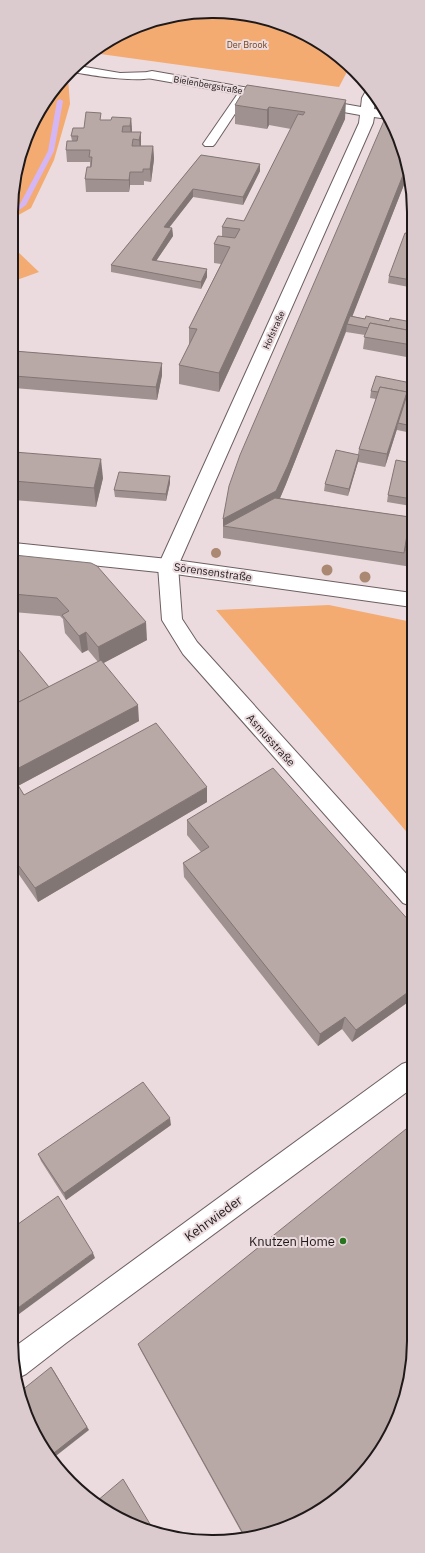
<svg xmlns="http://www.w3.org/2000/svg" width="425" height="1553" font-family="'IBM Plex Sans',sans-serif">
<style>
.green{fill:#f3ab72}
.lines{fill:none;stroke-linecap:round;stroke-linejoin:round}
.stream{fill:#d5b6f4;fill-rule:evenodd}
.service-casing{stroke:#6c5e61;stroke-width:2}
.minor-casing{stroke:#6c5e61;stroke-width:2}
.secondary-casing{stroke:#6c5e61;stroke-width:2}
.service{fill:#fff;fill-rule:evenodd}
.minor{fill:#fff;fill-rule:evenodd}
.secondary{fill:#fff;fill-rule:evenodd}
.tree{fill:#aa8872}
.wall{fill:#9f918f}
.shaded-wall{fill:#827674}
.building{fill:#b9a9a6;stroke:#827674}
.poi-dot{fill:#27761f;stroke:#ebdbde;stroke-width:1.5}
.labels{text-anchor:middle;stroke-width:4;stroke-linejoin:round;paint-order:stroke}
.far-park-label{font-size:9px;fill:#74441a;stroke:#ebdbde}
.far-street-label{font-size:9px;fill:#1f191a;stroke:#ebdbde}
.street-label{font-size:11px;fill:#1f191a;stroke:#ebdbde}
.near-street-label{font-size:13px;fill:#1f191a;stroke:#ebdbde}
.near-poi-label{font-size:13px;fill:#1f191a;stroke:#ebdbde;text-anchor:end}
.rim{fill:none;stroke:#1f191a;stroke-width:2}
</style>
<rect width="100%" height="100%" fill="#ebdbde"/>
<g class="green">
<path d="M173,15H252L313,38L349,68L339,87L93,53L100,45Z"/>
<path d="M68,78L70,104L54,160L31,208L15,217V173L45,101Z"/>
<path d="M15,249L39,272L14,281Z"/>
<path d="M329,605L412,622L411,837L216,610Z"/>
</g>
<g class="lines">
<path class="stream" d="M60,99L63,101L54,151L26,205L15,213V208L20,204L48,151L57,101Z"/>
<g class="service-casing">
<g id="service">
<path d="M79,66L120,73L152,72L157,75C149,85 88,75 74,72Z"/>
<path d="M245,88L250,91L215,144L213,146H205L203,144L241,89Z"/>
</g>
</g>
<g class="minor-casing">
<g id="minor">
<path d="M152,71L272,92L277,93L279,96L277,99L272,100L147,78L145,75L147,72Z"/>
<path d="M367,89H370L376,98L374,109L383,110L388,119L374,117L373,123L178,566L182,619L197,642L411,879V906L403,903L183,654L162,620L158,566L359,123L360,115L316,107L311,106L309,103L311,100L316,99L361,107L362,98Z"/>
<path d="M411,1061V1089L66,1343L26,1374L18,1378L13,1348L402,1064Z"/>
</g>
</g>
<g class="secondary-casing">
<path id="secondary" d="M14,543L168,559L412,593V607L168,573L14,557Z"/>
</g>
<use href="#service" class="service"/>
<use href="#minor" class="minor"/>
<use href="#secondary" class="secondary"/>
</g>
<g class="tree">
<circle cx="216" cy="553" r="5"/>
<circle cx="327" cy="570" r="5.5"/>
<circle cx="365" cy="577" r="5.5"/>
</g>
<g class="wall">
<path d="M247,85L345,119L219,392L179,384V365L189,345V328L221,264L214,263V244L222,236V227L244,221L291,129L269,125L267,129L235,124V105Z"/>
<path d="M131,118L132,132H141V146H153L154,159L151,182L144,181V185H130L129,192H86L85,179L90,167V162H67L66,150L72,141L71,136L84,128L102,120H111Z"/>
<path d="M399,135L409,172L352,316L365,319L412,322V358L363,349L365,335L346,332L286,484L280,498L410,517L412,514V567L223,538V519Z"/>
<path d="M201,155L260,164V171L243,205L193,197L169,228H172L173,236L156,261L207,277L201,289L111,272V265Z"/>
<path d="M412,234V301L406,300L407,293L409,287L388,283L389,276Z"/>
<path d="M14,351L162,363V375L157,400L14,388Z"/>
<path d="M410,390L409,392L412,393V433L397,430V429L385,467L358,462L348,496L324,491L325,484L358,454L359,449L376,399L370,398L371,391Z"/>
<path d="M14,452L103,478L96,507L14,500Z"/>
<path d="M412,463V503L411,506L387,502L388,495Z"/>
<path d="M170,476V483L166,501L115,497L114,490Z"/>
<path d="M14,555L147,640L103,663L139,721L18,786L24,795L207,802L38,902L13,866V644L49,687L98,662L88,650L82,653L65,633L63,619L60,616L13,612Z"/>
<path d="M187,820L411,923V1000L352,1042L342,1029L318,1046L184,877L183,863L201,852L187,835Z"/>
<path d="M171,1125L66,1200L41,1161L38,1154Z"/>
<path d="M138,1344L265,1535L244,1537L140,1349Z"/>
</g>
<g class="shaded-wall">
<path d="M346,100L345,119L219,392V373Z"/>
<path d="M269,107V125L267,129V110Z"/>
<path d="M131,118L132,130L131,139L130,126Z"/>
<path d="M141,132V145L140,152L139,140Z"/>
<path d="M153,146L154,159L151,182L150,169Z"/>
<path d="M260,164V171L243,205V197Z"/>
<path d="M407,165L409,172L349,325L347,324L346,331L286,484L275,510L223,526V519Z"/>
<path d="M130,172V185L129,192V180Z"/>
<path d="M193,189V197L164,234V227Z"/>
<path d="M172,228L173,236L152,267V260Z"/>
<path d="M207,269V277L201,289V282Z"/>
<path d="M162,363V375L157,400L156,387Z"/>
<path d="M407,392L405,405L398,423L397,429L385,467L387,454Z"/>
<path d="M359,455L358,462L348,496L349,489Z"/>
<path d="M101,459L103,478L96,507L94,488Z"/>
<path d="M170,476V483L166,501V494Z"/>
<path d="M146,622L147,640L100,665L98,647Z"/>
<path d="M86,632L88,650L82,653L79,636Z"/>
<path d="M138,705L139,721L14,788L13,782V771Z"/>
<path d="M207,787V802L38,902L35,888Z"/>
<path d="M411,990V1000L352,1042L356,1030Z"/>
<path d="M345,1017L342,1029L318,1046L320,1034Z"/>
<path d="M170,1118L171,1125L66,1200L64,1193Z"/>
<path d="M93,1253L95,1258L11,1320V1313Z"/>
<path d="M51,1367L54,1371L89,1430L52,1459L50,1456Z"/>
</g>
<g class="building">
<path d="M247,85L346,100L219,373L179,365L197,329L189,328L230,247L214,244L218,236L235,238L240,229L222,227L227,218L244,221L298,114L303,115L305,112L269,107L267,110L235,105Z"/>
<path d="M86,112L101,113L100,120H111L112,117L131,118L130,126H123L122,132H141L139,140L133,139L132,146H153L150,169H143V172H130L129,180L85,179L87,167H91L92,157H89L90,150H66L67,141H77L78,136H71L73,128H84Z"/>
<path d="M386,116L399,135L407,165L288,465L276,491L223,519L229,486L240,455Z"/>
<path d="M201,155L260,164L243,197L193,189L164,227L172,228L152,260L207,269L201,282L111,265Z"/>
<path d="M405,233L412,234V294L407,293L411,280L389,276Z"/>
<path d="M350,316L365,319L366,316L389,321L390,318L412,322V331L370,323L368,328L347,324Z"/>
<path d="M370,323L412,331V345L364,337Z"/>
<path d="M14,351L162,363L156,387L14,376Z"/>
<path d="M376,376L411,383L408,392L412,393V426L398,423L406,398L407,392L380,387L378,392L371,391Z"/>
<path d="M380,387L407,392L387,454L359,449Z"/>
<path d="M336,450L359,455L349,489L325,484Z"/>
<path d="M14,452L101,459L94,488L14,481Z"/>
<path d="M396,460L412,463V499L388,495Z"/>
<path d="M119,472L170,476L166,494L114,490Z"/>
<path d="M275,498L410,517L404,553L223,526Z"/>
<path d="M411,514H412V551L405,550Z"/>
<path d="M14,555L91,563L97,566L146,622L98,647L86,632L79,636L62,615L69,611L57,598L13,594Z"/>
<path d="M13,644H14L49,687L13,705Z"/>
<path d="M101,660L138,705L13,771V705Z"/>
<path d="M156,723L207,787L35,888L13,858V777L24,795Z"/>
<path d="M273,768L411,923V990L356,1030L345,1017L320,1034L183,863L209,847L187,820Z"/>
<path d="M143,1082L170,1118L64,1193L38,1154Z"/>
<path d="M411,1125L410,1380L380,1452L335,1500L265,1535L245,1537L138,1344Z"/>
<path d="M58,1196L93,1253L11,1313V1229Z"/>
<path d="M51,1367L87,1427L50,1456L26,1417L21,1391Z"/>
<path d="M123,1479L153,1529L124,1521L97,1501Z"/>
</g>
<circle class="poi-dot" cx="343" cy="1241" r="4"/>
<g class="labels">
<g class="far-park-label">
<text x="247" y="48">Der Brook</text>
</g>
<g class="far-street-label">
<text transform="translate(208 85) rotate(10)" y="3">Bielenbergstraße</text>
<text transform="translate(274 330) rotate(-66)" y="3">Hofstraße</text>
</g>
<g class="street-label">
<text transform="translate(213 572) rotate(8)" y="4">Sörensenstraße</text>
<text transform="translate(271 740) rotate(48)" y="4">Asmusstraße</text>
</g>
<g class="near-street-label">
<text transform="translate(213 1218) rotate(-36)" y="5">Kehrwieder</text>
</g>
<g class="near-poi-label">
<text x="335" y="1246">Knutzen Home</text>
</g>
</g>
<path d="M0 0H425V1553H0ZM212 18H213A194 194 0 0 1 407 212V1341A194 194 0 0 1 213 1535H212A194 194 0 0 1 18 1341V212A194 194 0 0 1 212 18Z" fill="#dbcbce" fill-rule="evenodd"/>
<path class="rim" d="M212 18H213A194 194 0 0 1 407 212V1341A194 194 0 0 1 213 1535H212A194 194 0 0 1 18 1341V212A194 194 0 0 1 212 18Z"/>
</svg>
